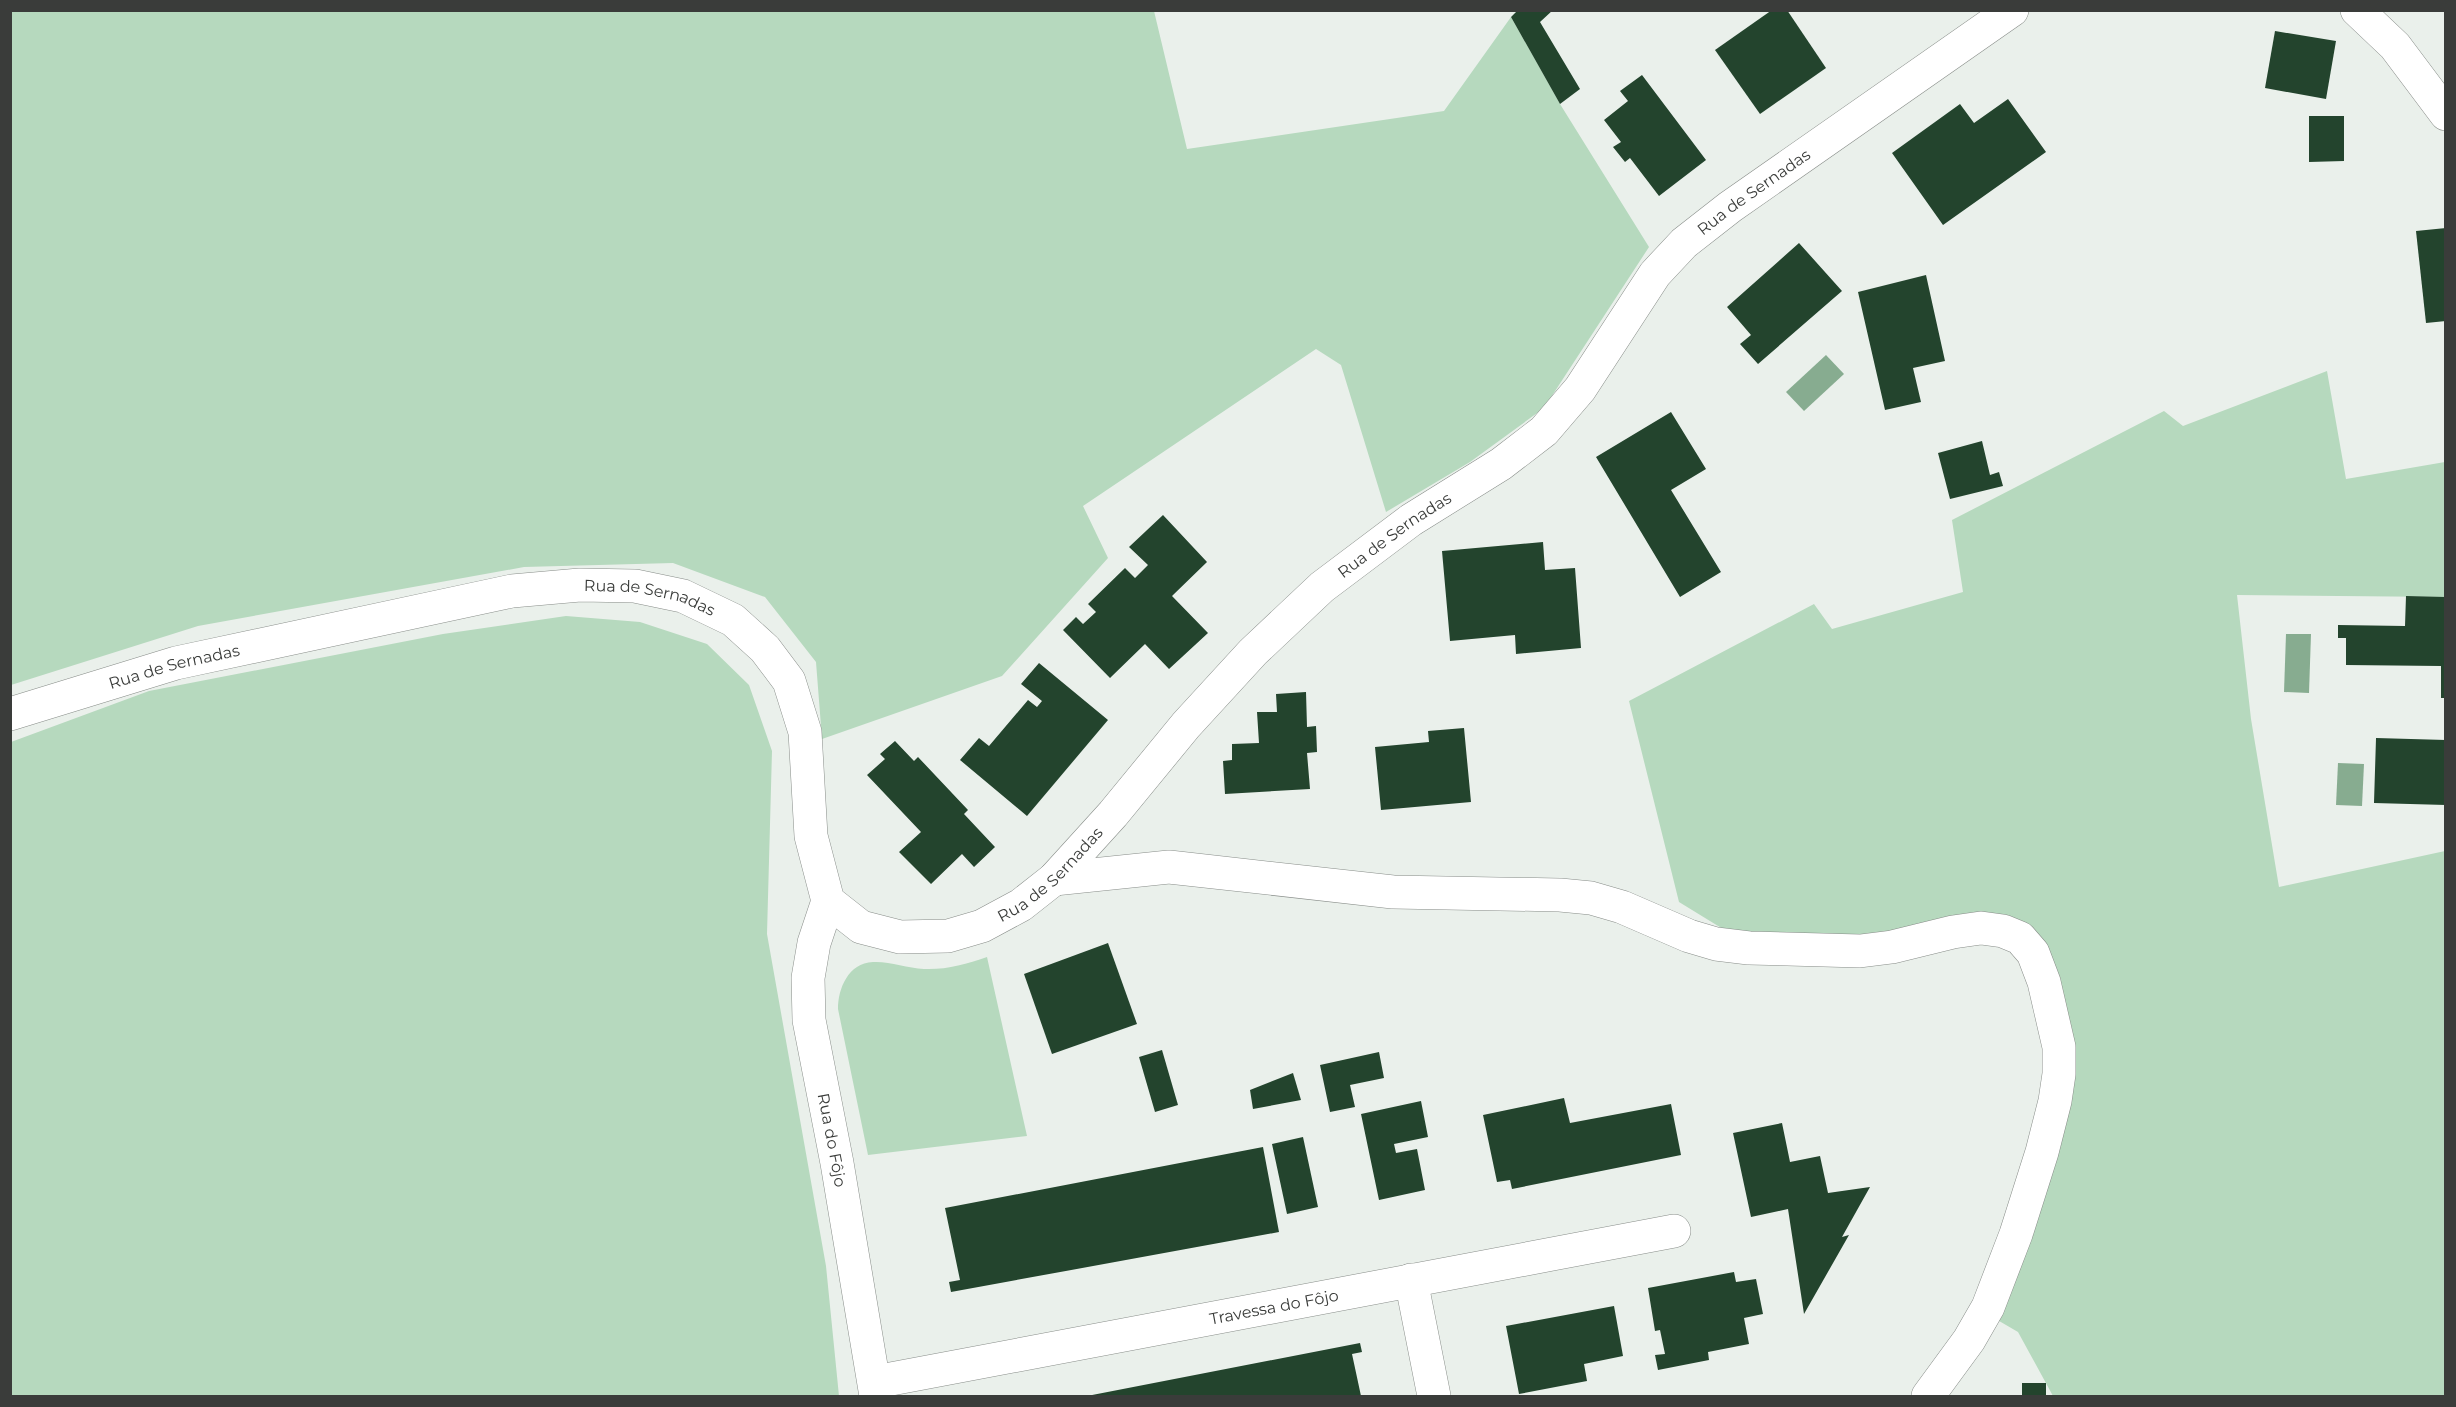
<svg xmlns="http://www.w3.org/2000/svg" width="2456" height="1407" font-family="Montserrat,sans-serif">
<style>
.green{fill:#b6d9be}
.water{fill:#87ac90}
.building{fill:#23442d}
.lines{fill:none;stroke-linecap:round;stroke-linejoin:round}
.minor-casing{stroke:#888d89;stroke-width:34}
.minor{stroke:#fff;stroke-width:33}
.labels{text-anchor:middle;stroke-width:6;stroke-linejoin:round;paint-order:stroke}
.street-label{font-size:16px;fill:#3a3c3a;stroke:#eaf0eb}
</style>
<rect width="100%" height="100%" fill="#eaf0eb"/>
<g class="green">
<path d="M10,11H1154L1187,149L1444,111L1511,17L1560,104L1649,247L1544,408L1470,462L1386,512L1341,365L1316,349L1083,506L1108,558L1002,676L822,739L816,662L765,597L673,563L524,567L198,626L11,685Z"/>
<path d="M2327,371L2346,479L2445,462V597L2237,595L2251,719L2279,887L2445,851V1396H2053L2018,1332L1994,1318L2075,1066L2036,933L1877,938H1765L1723,929L1679,902L1629,701L1814,604L1832,629L1963,592L1952,520L2164,411L2183,426Z"/>
<path d="M566,616L640,622L707,644L749,685L772,751L767,934L826,1266L839,1396H11V742L149,691L443,634Z"/>
<path d="M987,957L1027,1136L868,1155L838,1009C838,989 848,963 873,962C889,961 907,968 924,969C946,970 966,964 987,957Z"/>
</g>
<g class="water">
<path d="M1826,355L1844,374L1804,411L1786,392Z"/>
<path d="M2286,634H2311L2309,693L2284,692Z"/>
<path d="M2338,763L2364,764L2362,806L2336,805Z"/>
</g>
<g class="building">
<path d="M1518,10H1553L1540,22L1580,89L1560,104L1511,17Z"/>
<path d="M1772,10H1787L1826,68L1760,114L1715,50Z"/>
<path d="M2275,31L2336,41L2326,99L2265,88Z"/>
<path d="M1642,75L1706,160L1659,196L1630,158L1625,162L1613,147L1621,142L1604,120L1628,101L1620,91Z"/>
<path d="M2008,99L2046,152L1943,225L1892,153L1960,104L1974,123Z"/>
<path d="M2309,116H2344V161L2309,162Z"/>
<path d="M2446,228V321L2426,323L2416,231Z"/>
<path d="M1799,243L1842,291L1758,364L1740,344L1751,335L1727,307Z"/>
<path d="M1926,275L1945,361L1913,368L1921,402L1885,410L1858,292Z"/>
<path d="M1671,412L1706,469L1671,490L1721,572L1680,597L1596,457Z"/>
<path d="M1982,441L1990,475L1999,472L2003,486L1950,499L1938,453Z"/>
<path d="M1163,515L1207,562L1172,596L1208,633L1169,669L1145,644L1110,678L1063,630L1076,617L1083,624L1096,612L1088,604L1125,568L1135,578L1148,565L1129,547Z"/>
<path d="M1543,542L1545,570L1575,568L1581,648L1516,654L1515,635L1450,641L1442,551Z"/>
<path d="M2406,596L2446,597V698H2441V666L2346,665V638H2338V625L2405,626Z"/>
<path d="M1039,663L1108,720L1027,816L960,760L979,738L989,746L1028,700L1037,707L1042,701L1021,684Z"/>
<path d="M1306,692L1307,727L1316,726L1317,752L1307,753L1310,789L1225,794L1223,761L1232,760V744L1259,743L1257,712H1277L1276,694Z"/>
<path d="M1464,728L1471,802L1381,810L1375,747L1429,742L1428,731Z"/>
<path d="M2376,738L2446,740V805L2374,803Z"/>
<path d="M895,741L914,761L918,757L968,810L964,814L995,847L974,867L962,854L931,884L899,852L921,832L867,775L885,759L880,754Z"/>
<path d="M1108,943L1137,1024L1052,1054L1024,974Z"/>
<path d="M1162,1050L1178,1105L1155,1112L1139,1057Z"/>
<path d="M1379,1052L1384,1078L1350,1085L1355,1107L1330,1112L1320,1065Z"/>
<path d="M1293,1073L1301,1100L1253,1109L1250,1090Z"/>
<path d="M1564,1098L1570,1123L1671,1104L1681,1155L1512,1189L1510,1180L1497,1182L1483,1115Z"/>
<path d="M1421,1101L1428,1137L1394,1144L1396,1153L1417,1149L1425,1190L1379,1200L1361,1114Z"/>
<path d="M1782,1123L1790,1162L1820,1156L1828,1193L1870,1187L1842,1237L1849,1235L1804,1314L1788,1209L1751,1217L1733,1133Z"/>
<path d="M1303,1137L1318,1207L1287,1214L1272,1144Z"/>
<path d="M1263,1147L1279,1232L951,1292L949,1282L960,1280L945,1208Z"/>
<path d="M1734,1272L1736,1282L1756,1279L1763,1314L1744,1318L1749,1344L1708,1352L1709,1360L1658,1370L1655,1355L1665,1354L1660,1330L1655,1331L1648,1288Z"/>
<path d="M1614,1306L1623,1356L1584,1364L1587,1381L1519,1394L1506,1326Z"/>
<path d="M1360,1343L1362,1352L1352,1354L1361,1396H1087Z"/>
<rect x="2022" y="1383" width="24" height="13"/>
</g>
<g class="lines">
<g class="minor-casing">
<g id="minor">
<path d="M2357,10L2395,46L2446,114"/>
<path id="s1" d="M10,714L176,663L512,591L580,585L635,586L683,596L733,620L765,649L789,681L805,732L811,836L828,901L861,927L900,937L948,936L982,926L1021,905L1054,879L1113,814L1186,725L1253,652L1322,587L1411,520L1501,464L1544,431L1580,389L1655,274L1684,243L1730,207L2012,10"/>
<path d="M1054,879L1169,867L1393,892L1560,895L1591,898L1622,907L1689,936L1716,944L1749,948L1860,951L1892,947L1953,932L1981,928L2003,931L2020,938L2033,953L2044,982L2059,1047V1074L2055,1101L2042,1152L2016,1234L1988,1307L1969,1340L1928,1396"/>
<path id="s2" d="M828,901L814,943L808,978L809,1020L837,1163L876,1396"/>
<path d="M1411,1280L1434,1396"/>
<path id="s3" d="M875,1382L1674,1231"/>
</g>
</g>
<use href="#minor" class="minor"/>
</g>
<g class="labels">
<g class="street-label">
<text dy="6" stroke="none"><textPath href="#s1" startOffset="2295">Rua de Sernadas</textPath></text>
<text dy="6" stroke="none"><textPath href="#s1" startOffset="1791">Rua de Sernadas</textPath></text>
<text dy="6" stroke="none"><textPath href="#s1" startOffset="657">Rua de Sernadas</textPath></text>
<text dy="6" stroke="none"><textPath href="#s1" startOffset="171">Rua de Sernadas</textPath></text>
<text dy="6" stroke="none"><textPath href="#s1" startOffset="1305">Rua de Sernadas</textPath></text>
<text dy="6" stroke="none"><textPath href="#s2" startOffset="244">Rua do Fôjo</textPath></text>
<text dy="6" stroke="none"><textPath href="#s3" startOffset="406">Travessa do Fôjo</textPath></text>
</g>
</g>
<rect width="2456" height="1407" fill="none" stroke="#3a3c3a" stroke-width="24"/>
</svg>
